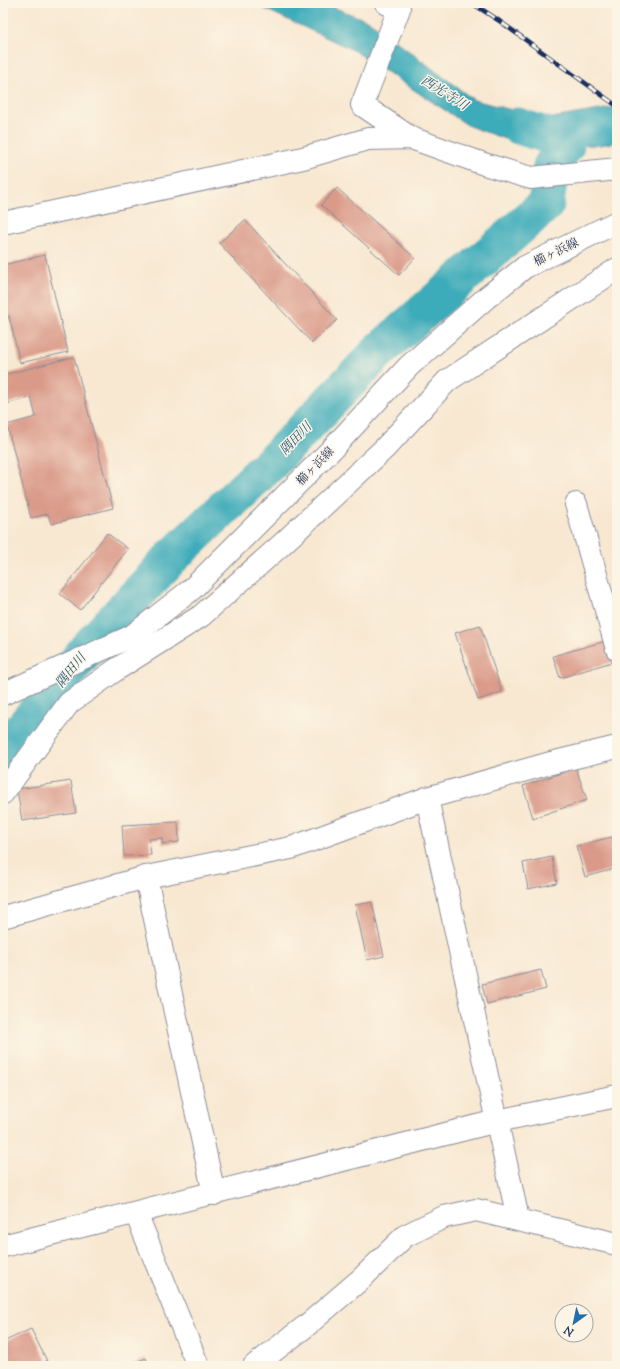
<svg xmlns="http://www.w3.org/2000/svg" width="620" height="1369" font-family="'Sorts Mill Goudy','Noto Serif JP',serif">
<style>
.water{fill:#3dacba;stroke:#2c6e8c}
.lines{fill:none;stroke-linecap:round;stroke-linejoin:round}
.river{stroke:#3dacba;stroke-width:37}
.building{fill:#da9a89}
.minor-casing{stroke:#8a8c98;stroke-width:24}
.tertiary-casing{stroke:#8a8c98;stroke-width:24}
.minor{stroke:#fff;stroke-width:22}
.tertiary{stroke:#fff;stroke-width:22}
.rail-casing{stroke:#1b2f5e;stroke-width:4.5}
.rail{stroke:#fcf5e5;stroke-width:3;stroke-dasharray:9;stroke-linecap:butt}
.labels{text-anchor:middle;stroke-width:3;stroke-linejoin:round;paint-order:stroke}
.street-label{font-size:12px;fill:#1b2f5e;stroke:#fcf5e5}
.water-label{font-size:13px;font-style:italic;fill:#275b7e;stroke:#fcf5e5}
</style>
<rect width="100%" height="100%" fill="#fcf5e5"/>
<filter id="ink" filterUnits="userSpaceOnUse"><feTurbulence type="fractalNoise" baseFrequency=".025" numOctaves="2"/><feDisplacementMap in="SourceGraphic" scale="8" xChannelSelector="R" yChannelSelector="G"/><feConvolveMatrix kernelMatrix="1 2 1 2 8 2 1 2 1" color-interpolation-filters="sRGB"/></filter>
<filter id="wash" filterUnits="userSpaceOnUse"><feTurbulence type="fractalNoise" baseFrequency=".012" numOctaves="4" result="noise"/><feDisplacementMap in="SourceGraphic" scale="16" xChannelSelector="R" yChannelSelector="G"/><feGaussianBlur stdDeviation="0.9" result="paint"/><feColorMatrix in="noise" values="0 0 0 0 0 0 0 0 0 0 0 0 0 0 0 0 0 1.4 0 .05"/><feComposite in="paint" operator="in"/></filter>
<g filter="url(#wash)">
<rect width="100%" height="100%" fill="#f8e8d2"/>
<path class="water" d="M252,3H322L369,21L474,100L546,119L617,107V142L600,145L524,146L469,126L353,50Z"/>
<g class="lines">
<path class="river" d="M3,752L90,645L171,558L274,460L380,350L546,204L551,166L566,146L546,135L518,126"/>
</g>
<g id="blocks">
<g class="building">
<path d="M337,188L415,258L399,275L321,205Z"/>
<path d="M245,220L337,320L312,343L219,243Z"/>
<path d="M45,255L68,352L20,363L9,316L3,317V265Z"/>
<path d="M74,357L113,508L51,524L48,514L31,518L7,425L36,417L31,397L3,405V375Z"/>
<path d="M107,533L128,549L80,610L60,594Z"/>
<path d="M480,625L502,692L478,700L455,633Z"/>
<path d="M609,640L615,661L560,678L553,656Z"/>
<path d="M576,768L587,800L533,818L523,786Z"/>
<path d="M71,781L76,813L22,821L17,789Z"/>
<path d="M178,822L179,842L162,844V838L149,839L151,855L124,856L122,825Z"/>
<path d="M612,837L617,857V868L585,877L576,846Z"/>
<path d="M552,857L557,883L528,889L523,863Z"/>
<path d="M372,902L384,956L367,960L355,905Z"/>
<path d="M541,970L546,989L487,1004L482,984Z"/>
<path d="M31,1329L47,1361L35,1366H9L3,1355V1342Z"/>
<path d="M146,1358L149,1366H126Z"/>
</g>
</g>
</g>
<g filter="url(#ink)">
<use href="#blocks" fill-opacity="0" stroke="#8a8c98" stroke-width="1"/>
<g class="lines">
<g class="minor-casing">
<g id="minor">
<path d="M386,3L399,9L362,105L411,138"/>
<path d="M3,223L303,158L368,139L411,138L484,164L531,178L617,169"/>
<path d="M576,504L617,649"/>
<path d="M3,793L69,703L117,669L201,616L280,546L384,449L447,381L617,269"/>
<path d="M427,798L518,1219"/>
<path d="M146,877L214,1194"/>
<path d="M3,917L146,877L291,848L427,798L547,764L617,747"/>
<path d="M136,1213L198,1366"/>
<path d="M3,1246L497,1121L617,1096"/>
<path d="M254,1366L306,1326L361,1279L405,1236L444,1217L476,1210L617,1244"/>
</g>
</g>
<g class="tertiary-casing">
<path id="tertiary" d="M3,694L132,636L192,589L332,449L409,366L486,298L525,267L617,222"/>
</g>
<use href="#minor" class="minor"/>
<use href="#tertiary" class="tertiary"/>
<g class="rail-casing">
<path id="rail" d="M472,3L498,20L617,106"/>
</g>
<use href="#rail" class="rail"/>
</g>
</g>
<g class="labels">
<g class="street-label">
<text transform="translate(556 252) rotate(-26)" y="4">櫛ヶ浜線</text>
<text transform="translate(315 466) rotate(-46)" y="4">櫛ヶ浜線</text>
</g>
<g class="water-label">
<text transform="translate(445 92) rotate(32)" y="5">西光寺川</text>
<text transform="translate(295 438) rotate(-46)" y="5">隅田川</text>
<text transform="translate(70 670) rotate(-51)" y="5">隅田川</text>
</g>
</g>
<rect width="620" height="1369" fill="none" stroke="#fcf5e5" stroke-width="16"/>
<g transform="translate(574 1323) rotate(213)"><circle r="19" fill="#fcf5e5" stroke="#a2a6af"/>
<path d="M0-3L7 15L0 10L-7 15Z" fill="#1f6fb2"/>
<text y="-6" font-size="11" font-weight="bold" text-anchor="middle" fill="#1b2f5e">N</text>
</g>
</svg>
